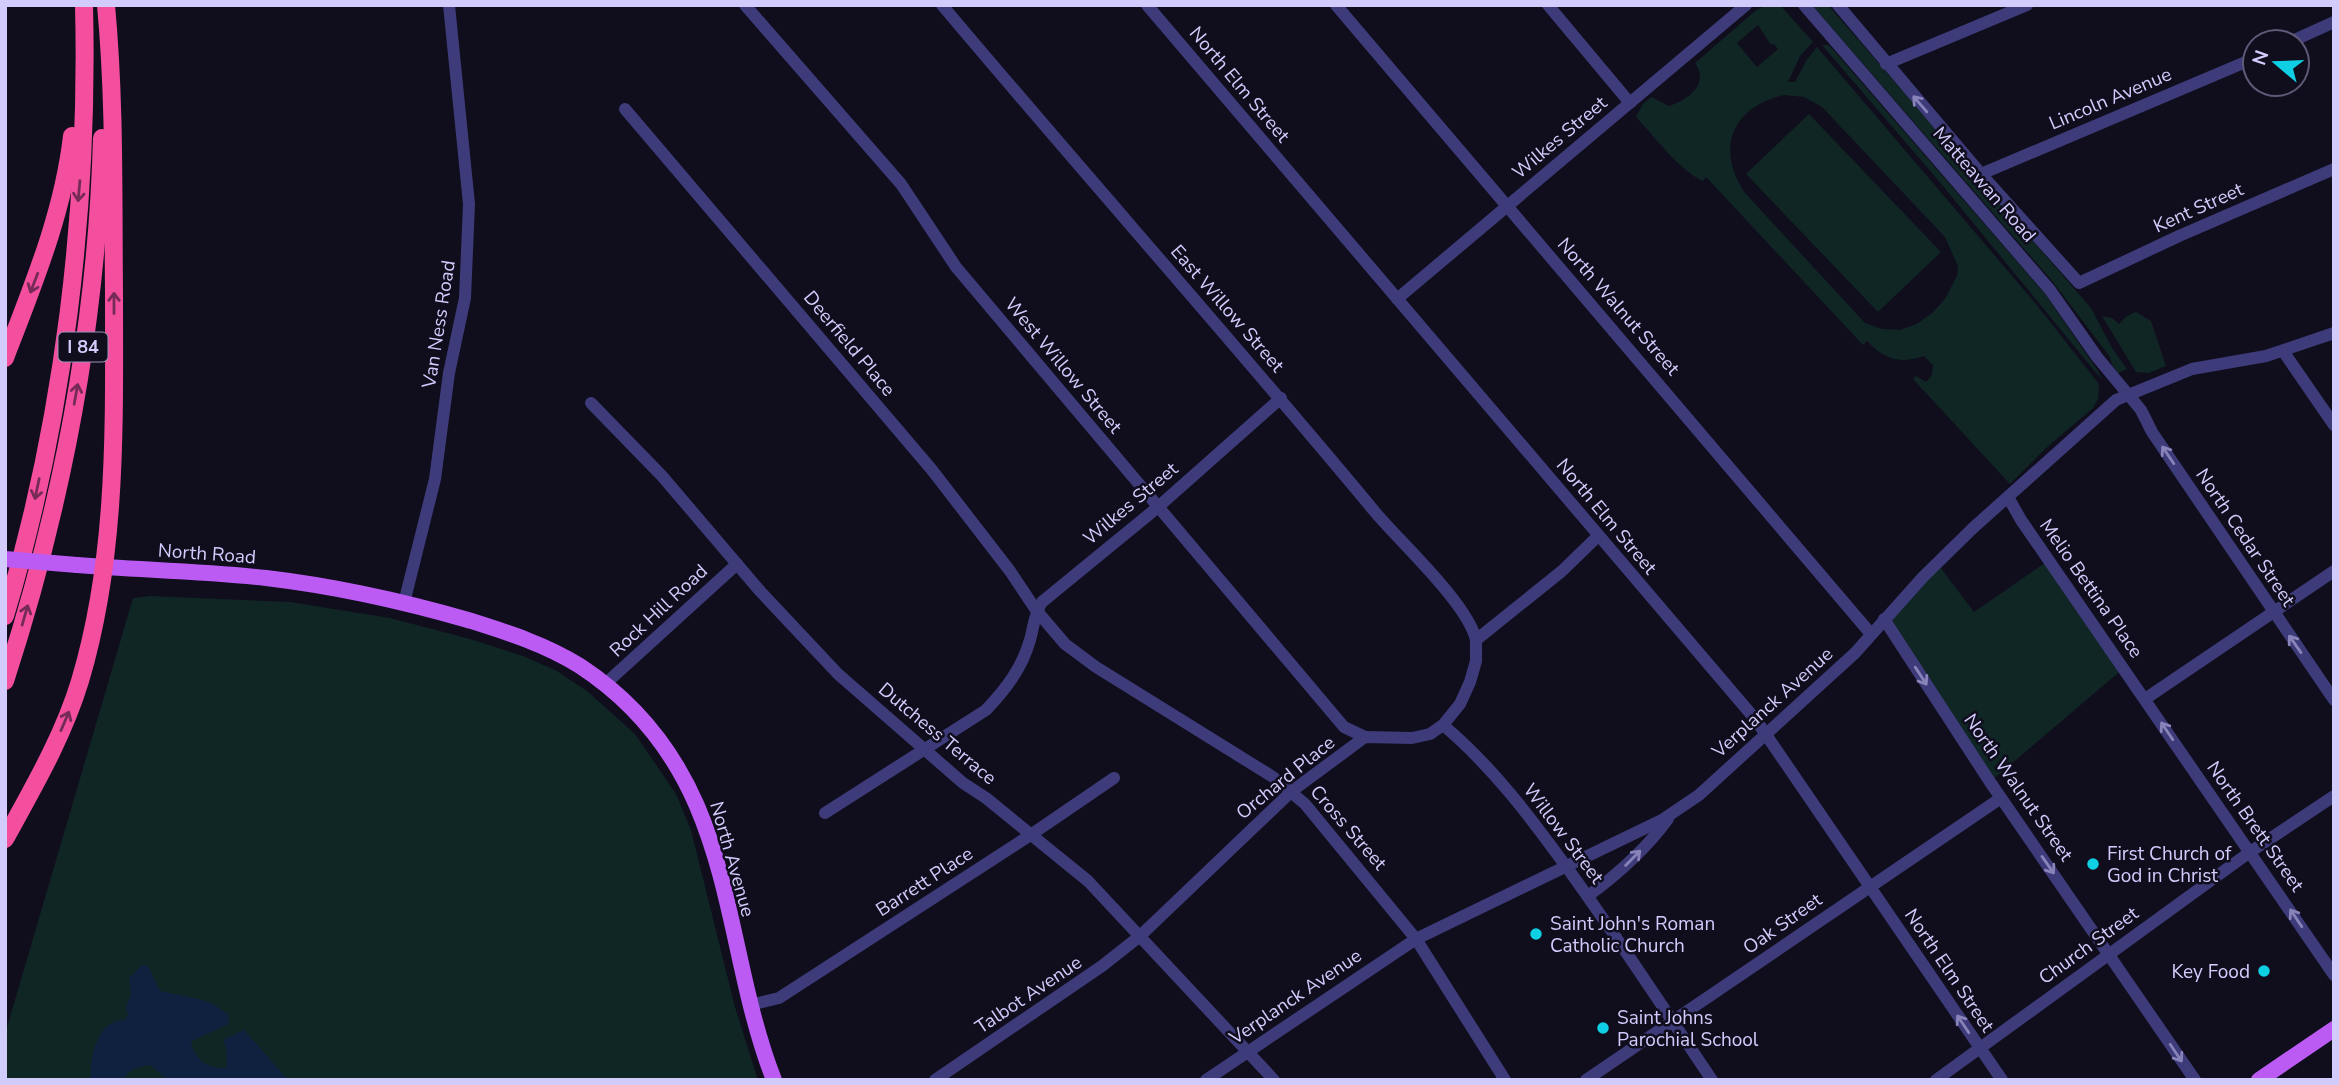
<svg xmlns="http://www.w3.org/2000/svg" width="2339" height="1085" font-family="'Nunito Sans',sans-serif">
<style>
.green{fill:#102625;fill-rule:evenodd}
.water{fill:#0f213f}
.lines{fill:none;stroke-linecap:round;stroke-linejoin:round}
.minor{stroke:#3d3b79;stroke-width:12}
.major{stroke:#bb5bf4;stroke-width:16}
.highway{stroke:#f34f9e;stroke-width:18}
.major-bridge{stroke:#bb5bf4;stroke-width:16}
.oneway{stroke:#8884ba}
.oneway2{stroke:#762b57}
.poi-dot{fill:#0fcfe4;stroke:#100d1d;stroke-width:2.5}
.labels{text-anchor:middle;stroke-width:5;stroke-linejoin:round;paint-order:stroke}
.shield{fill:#100d1d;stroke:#9893b9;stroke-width:2}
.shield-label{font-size:18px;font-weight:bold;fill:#d2ccfc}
.street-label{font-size:19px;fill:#d2ccfc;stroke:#100d1d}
.poi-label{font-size:19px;fill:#d2ccfc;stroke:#100d1d;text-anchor:start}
</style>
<rect width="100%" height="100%" fill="#100d1d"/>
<g class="green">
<path d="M1766,5H1780L1813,42L1800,56L1788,82H1795L1806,61L1817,47L2036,304L2099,384L2098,399L2093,408L2045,449L2010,484L1913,379L1916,376L1926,382L1932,375L1933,365L1924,356C1899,364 1885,360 1867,341L1863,345L1706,177L1703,181C1680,171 1654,136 1636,117L1643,104L1651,97L1669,106C1688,100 1710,84 1695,63L1755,11ZM1758,25L1771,45L1774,44L1778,49L1757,67L1737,43ZM1784,95L1804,97L1822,107L1945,237L1958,266L1957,276L1945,299L1932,313L1917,324L1900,330L1882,329L1865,323L1745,193C1715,148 1732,107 1784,95Z"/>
<path d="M1812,5H1828L2091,308L2112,348L2127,369L2118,373L2112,365L2110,357L2053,282Z"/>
<path d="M1822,45H1829L2045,294L2098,371L2102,380L1938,180Z"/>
<path d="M1809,114L1941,252L1878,312L1746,174Z"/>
<path d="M2136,312L2151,321L2166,366L2149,373L2136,372L2102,316L2112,318L2119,324L2127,316Z"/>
<path d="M2049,560L2124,668L1990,782L1884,619L1937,563L1974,612Z"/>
<path d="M150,596L290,602L390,618L470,639L523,656L557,671L587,691L635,734L676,794L691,830L735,1007L758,1080H5V1034L133,598Z"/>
</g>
<path class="water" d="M142,965L148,966L160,991L198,999L211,1003L228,1014L229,1024L191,1041C195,1061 206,1068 227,1068L226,1047L223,1040L244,1030L288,1080H168L150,1065C137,1067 130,1069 122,1080H91C89,1059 97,1020 124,1020L128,1015L126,1007L131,995L129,978Z"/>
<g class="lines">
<g class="minor">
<path d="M745,5L901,184L956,267L1344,727L1365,737"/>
<path d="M942,5C1085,175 1233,341 1375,512C1401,543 1468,604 1476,640"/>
<path d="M1147,5L1756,720L2002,1080"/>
<path d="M1336,5L1871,634"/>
<path d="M1548,5L1630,103"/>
<path d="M1804,5L2050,290L2097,357L2141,410L2152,432L2334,700"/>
<path d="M1838,5L1981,174L2079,283L2179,236L2334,169"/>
<path d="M2290,42L2334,22"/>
<path d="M1886,64L2027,5"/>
<path d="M625,109L932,470L1010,571L1036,610L1065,644L1096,667L1273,777L1305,804L1416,939L1505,1080"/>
<path d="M1981,174L2255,58"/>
<path d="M1397,299L1746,5"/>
<path d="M2283,351L2334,425"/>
<path d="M591,403L662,476L760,591L838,674L963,783L986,798L1088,881L1274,1080"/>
<path d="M2008,497L2021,520L2334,975"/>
<path d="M404,603L435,479L449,373L465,298L469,204L449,5"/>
<path d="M1884,619L1990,782L2195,1080"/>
<path d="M604,685L737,564"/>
<path d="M2145,699L2334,571"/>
<path d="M1443,725C1492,766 1531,818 1568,869C1618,938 1664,1009 1712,1080"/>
<path d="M825,813L986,710C1006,689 1022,668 1030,640C1034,626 1034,614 1042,602L1158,507L1281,398"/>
<path d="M1588,896C1618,874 1646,849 1668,819"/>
<path d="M750,1005L779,998L1032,834L1114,778"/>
<path d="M935,1080L1102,966L1140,936L1292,791L1365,737L1412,738L1430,734L1443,725L1460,704L1470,682L1476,661V640L1562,571L1598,536"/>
<path d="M1206,1080L1416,939L1662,820L1699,795L1855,653L1923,577L1973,528L2116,400L2192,369L2266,356L2334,333"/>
<path d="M1586,1080L2001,798"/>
<path d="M1936,1080L2250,852L2334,796"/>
</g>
<g class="major">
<path d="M77,565C140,570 204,571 266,578C334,586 402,601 468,620C506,632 545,644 580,666C632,700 672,748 697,806C734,892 739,991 774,1080"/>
<path d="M2259,1080L2334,1029"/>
</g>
<g class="highway">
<path d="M5,358C33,285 63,214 72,136"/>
<path d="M5,616C64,420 89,210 84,5"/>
<path d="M5,681C62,506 97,321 102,138"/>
<path d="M5,839C33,788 63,737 80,681C118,554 114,422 114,291C113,196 115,101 106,5"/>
</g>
<path class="major-bridge" d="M5,559L77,565"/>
</g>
<defs><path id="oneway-shaft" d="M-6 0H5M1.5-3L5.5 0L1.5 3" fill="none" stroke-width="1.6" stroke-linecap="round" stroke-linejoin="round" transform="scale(1.75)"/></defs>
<g class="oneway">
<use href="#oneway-shaft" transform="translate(1920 104) rotate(-131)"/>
<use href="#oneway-shaft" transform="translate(2168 455) rotate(-124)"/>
<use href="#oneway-shaft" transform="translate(2295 644) rotate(-125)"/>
<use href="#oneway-shaft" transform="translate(1921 676) rotate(57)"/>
<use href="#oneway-shaft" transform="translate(2167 731) rotate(-124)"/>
<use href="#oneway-shaft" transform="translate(1633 858) rotate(-45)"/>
<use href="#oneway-shaft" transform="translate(2048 865) rotate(55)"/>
<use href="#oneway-shaft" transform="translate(2296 918) rotate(-124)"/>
<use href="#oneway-shaft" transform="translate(1963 1024) rotate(-124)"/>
<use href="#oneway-shaft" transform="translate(2176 1053) rotate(56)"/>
</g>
<g class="oneway2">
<use href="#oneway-shaft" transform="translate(79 191) rotate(95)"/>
<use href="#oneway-shaft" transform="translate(34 283) rotate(111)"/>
<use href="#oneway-shaft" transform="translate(114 303) rotate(-90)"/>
<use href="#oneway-shaft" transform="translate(76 394) rotate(-80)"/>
<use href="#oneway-shaft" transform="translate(37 489) rotate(102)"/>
<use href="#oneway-shaft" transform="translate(25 615) rotate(-74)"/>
<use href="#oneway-shaft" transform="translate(65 721) rotate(-67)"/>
</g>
<g class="poi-dot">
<circle cx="2093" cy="864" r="7"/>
<circle cx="1536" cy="934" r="7"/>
<circle cx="2264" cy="971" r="7"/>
<circle cx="1603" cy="1028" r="7"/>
</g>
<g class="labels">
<rect class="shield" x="58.5" y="332.5" width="49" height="29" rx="5"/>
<g class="shield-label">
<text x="83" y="353">I 84</text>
</g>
<g class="street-label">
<text transform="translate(1240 84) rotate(50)" y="7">North Elm Street</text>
<text transform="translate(2110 98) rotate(-23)" y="7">Lincoln Avenue</text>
<text transform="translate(1559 137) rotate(-40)" y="7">Wilkes Street</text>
<text transform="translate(1985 184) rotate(49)" y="7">Matteawan Road</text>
<text transform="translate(2198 207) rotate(-24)" y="7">Kent Street</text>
<text transform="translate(1619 306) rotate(49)" y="7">North Walnut Street</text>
<text transform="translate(1228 308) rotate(49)" y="7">East Willow Street</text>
<text transform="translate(438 324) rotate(-81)" y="7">Van Ness Road</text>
<text transform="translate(850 343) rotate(50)" y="7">Deerfield Place</text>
<text transform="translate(1064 365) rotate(50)" y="7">West Willow Street</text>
<text transform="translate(1130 503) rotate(-40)" y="7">Wilkes Street</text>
<text transform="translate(1607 516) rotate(50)" y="7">North Elm Street</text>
<text transform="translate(2246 537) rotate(56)" y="7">North Cedar Street</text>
<text transform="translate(207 553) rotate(4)" y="7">North Road</text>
<text transform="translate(2092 588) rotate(55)" y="7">Melio Bettina Place</text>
<text transform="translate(658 610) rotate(-43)" y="7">Rock Hill Road</text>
<text transform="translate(1772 702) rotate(-42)" y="7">Verplanck Avenue</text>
<text transform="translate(938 733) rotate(40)" y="7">Dutchess Terrace</text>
<text transform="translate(1285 777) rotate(-39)" y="7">Orchard Place</text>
<text transform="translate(2019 787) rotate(55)" y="7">North Walnut Street</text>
<text transform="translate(2256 826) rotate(55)" y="7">North Brett Street</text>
<text transform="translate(1349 827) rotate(49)" y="7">Cross Street</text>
<text transform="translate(1564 833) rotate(53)" y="7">Willow Street</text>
<text transform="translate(733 859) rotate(74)" y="7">North Avenue</text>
<text transform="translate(924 881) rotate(-33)" y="7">Barrett Place</text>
<text transform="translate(1782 923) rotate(-35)" y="7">Oak Street</text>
<text transform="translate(2088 945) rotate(-36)" y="7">Church Street</text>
<text transform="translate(1950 970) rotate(56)" y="7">North Elm Street</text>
<text transform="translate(1028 994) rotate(-34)" y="7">Talbot Avenue</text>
<text transform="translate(1295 996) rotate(-34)" y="7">Verplanck Avenue</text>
</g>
<g class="poi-label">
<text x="2107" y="860">First Church of<tspan x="2107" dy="22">God in Christ</tspan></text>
<text x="1550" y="930">Saint John's Roman<tspan x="1550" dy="22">Catholic Church</tspan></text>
<text x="2250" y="978" text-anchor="end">Key Food</text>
<text x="1617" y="1024">Saint Johns<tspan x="1617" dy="22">Parochial School</tspan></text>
</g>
</g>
<rect width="2339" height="1085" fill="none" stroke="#d2ccfc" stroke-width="14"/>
<g transform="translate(2276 63) rotate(289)"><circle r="33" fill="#100d1d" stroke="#5e5976" stroke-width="2"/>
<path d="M0-5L12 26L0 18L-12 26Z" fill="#0fcfe4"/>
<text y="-10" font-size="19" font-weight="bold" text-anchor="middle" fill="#d2ccfc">N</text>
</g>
</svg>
